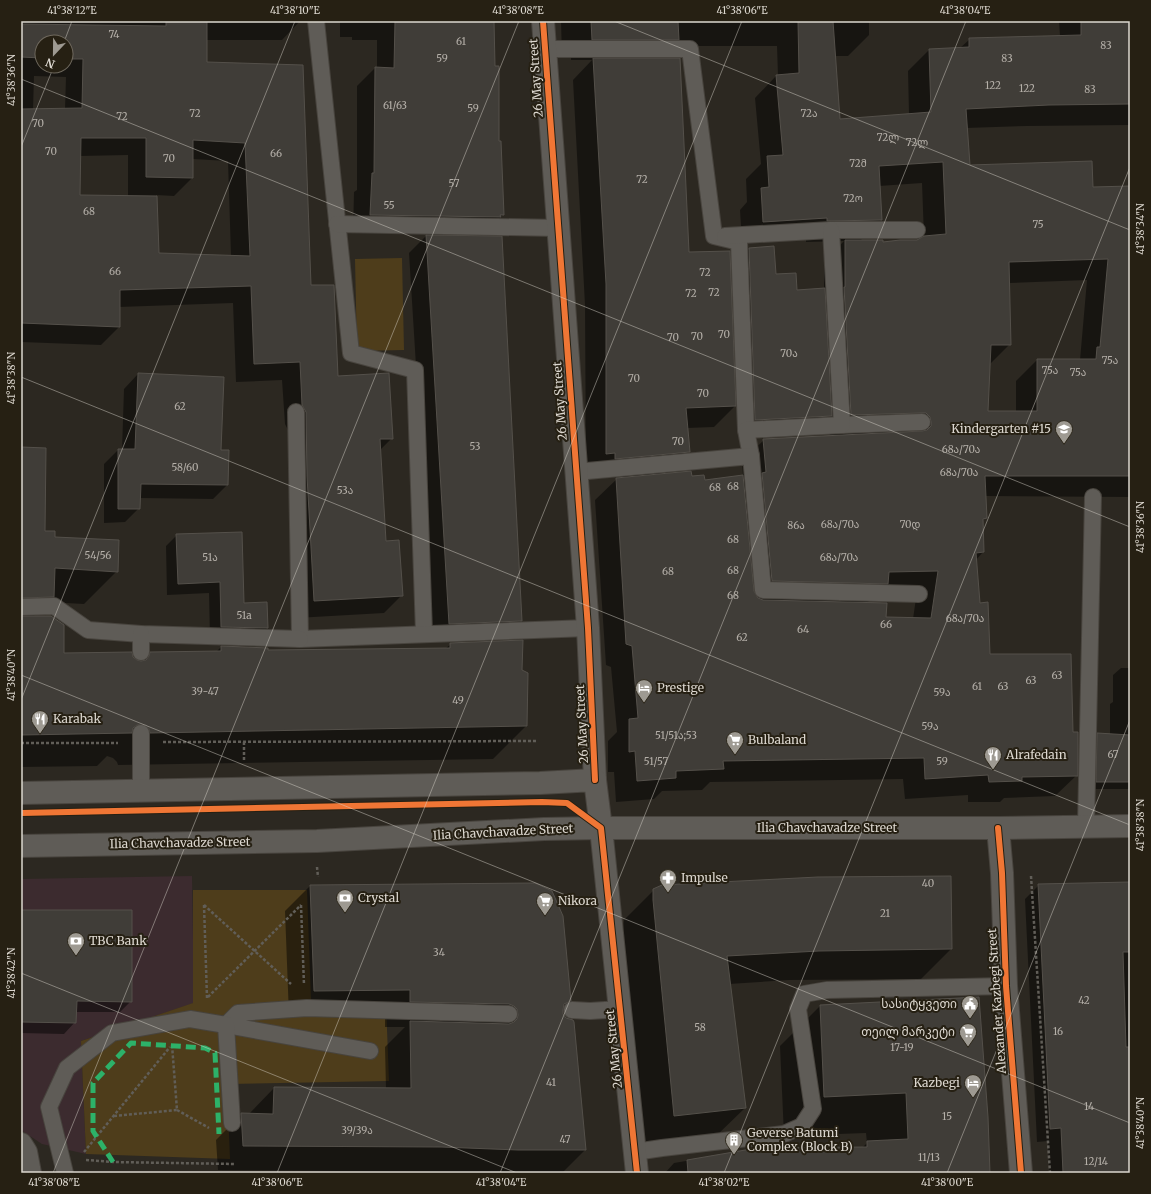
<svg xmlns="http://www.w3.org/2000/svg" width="1151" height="1194" font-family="Merriweather,'Noto Sans Georgian',serif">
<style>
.commercial{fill:#3c2b2f}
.green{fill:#4e3d1b}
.shadow{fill:#0007;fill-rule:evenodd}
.building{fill:#403d38;stroke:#54504a;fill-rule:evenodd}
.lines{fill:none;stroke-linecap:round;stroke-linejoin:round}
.lane-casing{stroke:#48443e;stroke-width:18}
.street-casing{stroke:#48443e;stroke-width:24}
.secondary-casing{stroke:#48443e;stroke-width:24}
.path{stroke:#615e58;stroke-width:2.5;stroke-dasharray:3 2;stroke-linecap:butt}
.lane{stroke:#5f5c57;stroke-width:16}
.street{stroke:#5f5c57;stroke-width:22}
.secondary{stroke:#5f5c57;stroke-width:22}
.quiet{stroke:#2db169;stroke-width:5;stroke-dasharray:10 5;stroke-linecap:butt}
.cycleway-casing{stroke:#262013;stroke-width:8}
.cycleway{stroke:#f07635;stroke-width:6}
.ticks{fill:none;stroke:#dcd7cf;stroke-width:1;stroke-opacity:0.45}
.labels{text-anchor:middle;stroke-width:4;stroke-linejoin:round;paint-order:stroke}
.number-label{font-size:10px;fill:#b5b0a9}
.street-label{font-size:12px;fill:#dcd7cf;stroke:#262013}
.poi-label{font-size:12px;fill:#dcd7cf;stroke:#262013;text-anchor:start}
.neatline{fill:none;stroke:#dcd7cf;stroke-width:1.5}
.ticks-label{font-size:10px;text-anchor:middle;fill:#dcd7cf}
</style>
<rect width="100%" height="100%" fill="#2c2821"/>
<path class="commercial" d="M192,876L194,1003L81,1041L86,1154L42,1144L21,1130V879Z"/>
<g class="green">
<path d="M402,258L404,350L357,351L355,259Z"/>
<path d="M193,890H307L311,1001L386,1003L389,1081L227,1084L230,1159L86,1154L81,1041L193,1003Z"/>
</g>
<g class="shadow">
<path d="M21,21H300L282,40H206V63L302,66L310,286L337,377L392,438L379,451L385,542L402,595L384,613L296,618L289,495L288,430L285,424L282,380L236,382L233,303L119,307V327L101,345L21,342ZM42,42H66V66H42ZM34,76L66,77L65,109L33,110ZM128,155V196H79L80,156ZM192,159L228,161L231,256L158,254L156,195L174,196L192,178Z"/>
<path d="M340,21H494V67L503,215L480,237L521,621L504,637L433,640L409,253L428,234L353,233L354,192L357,190V86L375,68H377V40H352V37H340Z"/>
<path d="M561,21H869V35L848,56H835L839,120L909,114L908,71L929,50L960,48L970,39L1060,36L1059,21H1130V125L1027,126L966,128L969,166L1092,188L1130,187V497L985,496L986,517L982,522L983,552L976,560L979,604L989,655L1072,733L1077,775L1055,796L1004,798L1000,802H968V795L905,799L903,779L710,782L702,790L662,791L654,799L616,802L614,772H608V741L617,732L611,667L606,665L595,500L619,477L595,479L594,474H586L585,305L573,80L592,60H571V57H562ZM671,46H777L778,76H776L755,98L761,164L746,179L747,202L740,210L742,243L806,239V242L844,241L824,262V289L796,291L775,275L749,249L732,265L739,436L814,432L829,418L830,437L764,440L742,461L743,476L704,481L691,477L666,474L689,452L687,428L714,427L735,406L729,253H688L657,60ZM922,183L924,237L917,240L883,243L861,240L881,220L879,186ZM1087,280L1080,360H1037L1016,381V412H987L989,365L1010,344L1009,283ZM917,591L913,619L885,618L867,603L877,593Z"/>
<path d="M138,374L220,451L227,485L213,499L140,498L139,508L125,522L104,523V464L118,450H122L124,389Z"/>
<path d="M21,448L44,532L117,571L84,604L47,602L33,617L63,654L132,657L135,661L141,662L151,653L216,652L221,647L267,652L445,649L451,644L527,673L526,726L493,759L118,765L117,762L113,758L107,756L97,766L21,767Z"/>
<path d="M177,535L243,604L266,603L267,628L256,639L210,638L209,593L167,595L166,546Z"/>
<path d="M1121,668H1130V789H1089L1090,742L1098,734L1110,735V704L1113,702V675Z"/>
<path d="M1130,883V1173H1049L1048,1141L1037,1142L1025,899L1039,885Z"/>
<path d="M310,886L570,1000L562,1008L585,1150L562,1173L218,1170L216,1140L242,1114H249L274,1088L386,1089L385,1047L405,1027H385V1015L289,1016L285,911Z"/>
<path d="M654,890L951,949L921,979L789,980L729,984L745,1108L714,1138L644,1146L623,931L624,920Z"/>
<path d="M21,911L131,1001L120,1012H75V1022L64,1034L21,1033Z"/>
<path d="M978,998L989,1173H665L674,1163L757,1149L862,1148L867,1143L866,1133L784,1136L780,1046L820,1006Z"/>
</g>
<g class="building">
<path d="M166,21H207V62L303,65L311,285H334L338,376L389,373L393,439H380L386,541L399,540L403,596L314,601L307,476L306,412L302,405L300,362L254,364L251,286L120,290V327L21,323V109L82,108L83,59H66V42H42V58L21,57V24L166,26ZM81,138H146V177L193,178V140L245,143L250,256L159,253L157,196L80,195Z"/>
<path d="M395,21H494L495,66H499V141H501L504,215H500L501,217L370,215L372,173H374L375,67L394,68Z"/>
<path d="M591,21H678L679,40H592Z"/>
<path d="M798,21H833L840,119L931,112L929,49L969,47V38L1081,35V21H1130V104L1049,105L966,109L970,165L1092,161L1093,187L1130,186V476H985L987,518L983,519L984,552L976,553L980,603L988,602L990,654H1071L1073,732H1078V776L1022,777V781L989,782L988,775L925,779L924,758L723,761L724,769L676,771V778L637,781L635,751L629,752V719L638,718L632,646L626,644L616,478L691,471L692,476L704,475L705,480L743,475L754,591L758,598L763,600L887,603L886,617L931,618L938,571L889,572L888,584L772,581L762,473L766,472L763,439L922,431L927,430L931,426V422L930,417L926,413H922L851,415L844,287H845V240H883V242L900,240H917L924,236L946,234L943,162L879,166L882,220L827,221V218L763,222L761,188L769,187L767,156L783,155L776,75L799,73ZM1108,259L1100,347H1097L1096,359H1037V411H988L991,345H1011L1009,262Z"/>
<path d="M593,58H680L689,252L730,251L736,406L686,408L690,452L615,459V453L606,454V284Z"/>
<path d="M426,235L502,236L522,621L449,624Z"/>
<path d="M774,246L776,274L796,273L797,290L825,288L832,416L755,420L749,248Z"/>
<path d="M138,373L224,377L221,450H229L228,485L141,484L140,509H118V449H135Z"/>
<path d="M21,447L46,448L45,531H55V537L119,540L118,572L55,568L54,597L21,598Z"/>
<path d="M242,532L244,603L267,602L268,628L221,627L220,582L178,584L176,534Z"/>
<path d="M21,616H51L64,625V653L132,652L133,657L137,660L141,661L146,660L149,656L150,652L221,651V646L268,648V650L450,648V643L523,640L522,670L528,673L527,726L150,733L149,729L146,725L141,724L137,725L133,728L132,733L21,735Z"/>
<path d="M1097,733L1130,735V782H1096Z"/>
<path d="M951,876L952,949L819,951L727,956L746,1108L674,1116L653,900V889L662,885L818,877Z"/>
<path d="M1130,882V952H1123L1126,1047H1130V1173H1063L1061,1128L1050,1129L1038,884Z"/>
<path d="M535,883L552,891L563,916L571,1001L564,1004L563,1010V1014L566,1018L573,1020L574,1022L586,1150H518L441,1147L243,1146L241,1113L273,1114L274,1087L411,1088L410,1021L509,1024L514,1022L517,1019L518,1015L517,1009L514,1006L509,1004L410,1002V990L314,991L310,885Z"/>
<path d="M21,910H132V1002L77,1001L76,1023L21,1022Z"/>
<path d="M979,997L988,1117L990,1173H688L687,1160L757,1148L867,1147V1141L908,1139L906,1093L824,1097L820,1005Z"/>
</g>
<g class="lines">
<g class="lane-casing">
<g id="lane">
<path d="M316,21L351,353L415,370L424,633"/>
<path d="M545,49H690L714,236L739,242L746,430"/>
<path d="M337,224L558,228"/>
<path d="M725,236L831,230H917"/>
<path d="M296,412L300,639L588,628"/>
<path d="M842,425L922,422"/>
<path d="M751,456L746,430L842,425L831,230"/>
<path d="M576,472L751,456L763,590L919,594"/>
<path d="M21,607L54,606L88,630L141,634L300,639"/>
<path d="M141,634V652"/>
<path d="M141,733V791"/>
<path d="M1086,826L1093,497"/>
<path d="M572,1010L590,1011L621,1009"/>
<path d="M370,1051L226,1025L238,1013L307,1008L509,1014"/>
<path d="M635,1152L662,1148L784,1134L802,1126L813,1109L798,1009L804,994L827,990L1006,986"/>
<path d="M65,1173L49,1107L67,1068L112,1033L190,1019L226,1025L232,1123"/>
</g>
</g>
<g class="street-casing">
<g id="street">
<path d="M543,21L588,628L595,780"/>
<path d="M601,828L637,1173"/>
<path d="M998,828L1002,873L1006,986L1021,1173"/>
<path d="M21,1144L26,1152L30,1173"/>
</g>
</g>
<g class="secondary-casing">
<g id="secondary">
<path d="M21,793L540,783L595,780L601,828"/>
<path d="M21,846L317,841L544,829L601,828H998L1130,826"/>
</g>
</g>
<g class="path">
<path d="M163,742L536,741"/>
<path d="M244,742V762"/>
<path d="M21,743H118"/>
<path d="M317,867L318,877"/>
<path d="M1031,876L1050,1173"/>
<path d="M204,905L291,984"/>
<path d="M204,905L207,998"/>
<path d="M301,905L304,985"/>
<path d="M208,997L301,905"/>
<path d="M177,1110L209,1128"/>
<path d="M114,1116L177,1110L172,1045"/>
<path d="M84,1152L170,1047"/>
<path d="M86,1160L113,1162L234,1164"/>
</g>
<use href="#lane" class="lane"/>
<use href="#street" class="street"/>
<use href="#secondary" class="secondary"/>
<path class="quiet" d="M113,1162L93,1131V1083L131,1043L205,1048L215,1053L219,1134"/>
<g class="cycleway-casing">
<g id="cycleway">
<path d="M543,21L588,628L595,780"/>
<path d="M21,813L542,802L567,803L601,828L637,1173"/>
<path d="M998,828L1002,873L1006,986L1021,1173"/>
</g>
</g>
<use href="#cycleway" class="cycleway"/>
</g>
<path class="ticks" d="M614,21L1130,230M64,42L72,21M21,79L1130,527M21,147L54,66M21,377L1130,825M21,675L1130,1123M21,700L295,21M21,973L517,1173M53,1173L519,21M277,1173L742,21M500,1173L966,21M724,1173L1130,167M947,1173L1130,720"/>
<defs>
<g id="school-pin" transform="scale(0.9)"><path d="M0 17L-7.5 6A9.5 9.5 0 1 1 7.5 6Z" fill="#9e9a92" stroke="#262013"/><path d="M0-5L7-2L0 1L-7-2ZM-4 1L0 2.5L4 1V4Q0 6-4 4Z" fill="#fff"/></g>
<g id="hotel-pin" transform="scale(0.9)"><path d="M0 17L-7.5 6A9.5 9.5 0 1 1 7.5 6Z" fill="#9e9a92" stroke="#262013"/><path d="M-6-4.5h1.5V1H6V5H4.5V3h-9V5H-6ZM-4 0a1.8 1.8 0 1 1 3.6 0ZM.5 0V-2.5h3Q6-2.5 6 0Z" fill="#fff"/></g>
<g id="restaurant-pin" transform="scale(0.9)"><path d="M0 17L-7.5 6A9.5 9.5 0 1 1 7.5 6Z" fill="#9e9a92" stroke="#262013"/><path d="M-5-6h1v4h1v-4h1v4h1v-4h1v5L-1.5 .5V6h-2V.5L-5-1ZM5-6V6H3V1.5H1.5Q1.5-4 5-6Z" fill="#fff"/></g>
<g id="supermarket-pin" transform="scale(0.9)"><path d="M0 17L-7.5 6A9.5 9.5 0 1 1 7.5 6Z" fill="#9e9a92" stroke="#262013"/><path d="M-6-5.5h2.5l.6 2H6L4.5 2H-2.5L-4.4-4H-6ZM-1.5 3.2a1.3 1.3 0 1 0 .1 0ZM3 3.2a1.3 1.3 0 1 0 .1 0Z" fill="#fff"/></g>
<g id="pharmacy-pin" transform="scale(0.9)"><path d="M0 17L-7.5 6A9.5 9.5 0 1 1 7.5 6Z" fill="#9e9a92" stroke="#262013"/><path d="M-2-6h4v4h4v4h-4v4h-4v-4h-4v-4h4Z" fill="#fff"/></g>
<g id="bank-pin" transform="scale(0.9)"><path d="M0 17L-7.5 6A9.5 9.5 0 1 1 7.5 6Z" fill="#9e9a92" stroke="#262013"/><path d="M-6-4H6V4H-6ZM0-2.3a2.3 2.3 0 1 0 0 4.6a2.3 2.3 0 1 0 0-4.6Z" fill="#fff"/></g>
<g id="civic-pin" transform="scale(0.9)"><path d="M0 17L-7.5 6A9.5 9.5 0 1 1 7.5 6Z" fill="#9e9a92" stroke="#262013"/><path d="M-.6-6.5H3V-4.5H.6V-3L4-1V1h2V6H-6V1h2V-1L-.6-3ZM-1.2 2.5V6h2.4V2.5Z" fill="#fff"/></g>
<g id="building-pin" transform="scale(0.9)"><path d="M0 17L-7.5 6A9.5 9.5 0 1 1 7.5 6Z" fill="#9e9a92" stroke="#262013"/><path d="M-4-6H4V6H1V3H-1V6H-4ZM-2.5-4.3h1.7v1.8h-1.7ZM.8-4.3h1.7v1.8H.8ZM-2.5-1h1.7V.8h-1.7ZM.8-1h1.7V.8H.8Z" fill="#fff"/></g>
</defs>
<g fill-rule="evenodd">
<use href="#school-pin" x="1064" y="429"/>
<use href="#hotel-pin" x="644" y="688"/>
<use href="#restaurant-pin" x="40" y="719"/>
<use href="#supermarket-pin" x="735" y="740"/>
<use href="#restaurant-pin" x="993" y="755"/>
<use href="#pharmacy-pin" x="668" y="878"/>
<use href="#bank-pin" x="345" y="898"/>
<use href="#supermarket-pin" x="545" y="901"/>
<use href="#bank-pin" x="76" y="941"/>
<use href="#civic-pin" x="970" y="1004"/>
<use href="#supermarket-pin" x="968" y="1032"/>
<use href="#hotel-pin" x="973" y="1083"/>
<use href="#building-pin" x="734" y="1140"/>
</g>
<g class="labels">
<g class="number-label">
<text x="114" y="38">74</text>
<text x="461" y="45">61</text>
<text x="1106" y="49">83</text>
<text x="442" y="62">59</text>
<text x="1007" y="62">83</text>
<text x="993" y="89">122</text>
<text x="1027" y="92">122</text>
<text x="1090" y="93">83</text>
<text x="395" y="109">61/63</text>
<text x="473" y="112">59</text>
<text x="195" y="117">72</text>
<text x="809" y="117">72ა</text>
<text x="122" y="120">72</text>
<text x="38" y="127">70</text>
<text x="888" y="141">72ლ</text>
<text x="917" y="146">72ლ</text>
<text x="51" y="155">70</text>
<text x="276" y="157">66</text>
<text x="169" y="162">70</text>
<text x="858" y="167">72მ</text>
<text x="642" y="183">72</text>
<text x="454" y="187">57</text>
<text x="853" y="202">72ო</text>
<text x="389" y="209">55</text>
<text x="89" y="215">68</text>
<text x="1038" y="228">75</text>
<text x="115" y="275">66</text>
<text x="705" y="276">72</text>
<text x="714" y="296">72</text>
<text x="691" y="297">72</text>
<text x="724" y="338">70</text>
<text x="697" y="340">70</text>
<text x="673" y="341">70</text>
<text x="789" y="357">70ა</text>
<text x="1110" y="364">75ა</text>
<text x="1050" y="374">75ა</text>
<text x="1078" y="376">75ა</text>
<text x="634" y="382">70</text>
<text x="703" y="397">70</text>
<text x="180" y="410">62</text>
<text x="678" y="445">70</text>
<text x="475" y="450">53</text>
<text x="961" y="453">68ა/70ა</text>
<text x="185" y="471">58/60</text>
<text x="959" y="476">68ა/70ა</text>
<text x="733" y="490">68</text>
<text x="715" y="491">68</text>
<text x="345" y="494">53ა</text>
<text x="840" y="528">68ა/70ა</text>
<text x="910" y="528">70დ</text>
<text x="796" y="529">86ა</text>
<text x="733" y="543">68</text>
<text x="98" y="559">54/56</text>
<text x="210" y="561">51ა</text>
<text x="839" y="561">68ა/70ა</text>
<text x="733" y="574">68</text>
<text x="668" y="575">68</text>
<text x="733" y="599">68</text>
<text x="244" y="619">51a</text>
<text x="965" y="622">68ა/70ა</text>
<text x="886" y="628">66</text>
<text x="803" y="633">64</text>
<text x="742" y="641">62</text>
<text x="1057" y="679">63</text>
<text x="1031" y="684">63</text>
<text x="977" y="690">61</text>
<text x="1003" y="690">63</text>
<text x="205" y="695">39-47</text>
<text x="942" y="696">59ა</text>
<text x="458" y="704">49</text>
<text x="930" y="730">59ა</text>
<text x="676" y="739">51/51ა;53</text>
<text x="1113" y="758">67</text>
<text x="656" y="765">51/57</text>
<text x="942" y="765">59</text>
<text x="928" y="887">40</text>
<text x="885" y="917">21</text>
<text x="439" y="956">34</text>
<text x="1084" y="1004">42</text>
<text x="700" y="1031">58</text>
<text x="1058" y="1035">16</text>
<text x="902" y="1051">17-19</text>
<text x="551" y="1086">41</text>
<text x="1089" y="1110">14</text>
<text x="947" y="1120">15</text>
<text x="357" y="1134">39/39ა</text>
<text x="565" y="1143">47</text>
<text x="929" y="1161">11/13</text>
<text x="1096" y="1165">12/14</text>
</g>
<g class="street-label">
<text transform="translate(536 78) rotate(-94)" y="4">26 May Street</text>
<text transform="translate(560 401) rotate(-94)" y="4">26 May Street</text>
<text transform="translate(582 724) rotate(-93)" y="4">26 May Street</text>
<text x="827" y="832">Ilia Chavchavadze Street</text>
<text transform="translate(503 832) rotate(-3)" y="4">Ilia Chavchavadze Street</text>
<text transform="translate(180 843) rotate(-1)" y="4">Ilia Chavchavadze Street</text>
<text transform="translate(997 1001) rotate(-94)" y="4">Alexander Kazbegi Street</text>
<text transform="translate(614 1049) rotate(-96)" y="4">26 May Street</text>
</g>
<g class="poi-label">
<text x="1051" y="433" text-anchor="end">Kindergarten #15</text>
<text x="657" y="692">Prestige</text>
<text x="53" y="723">Karabak</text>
<text x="748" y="744">Bulbaland</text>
<text x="1006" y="759">Alrafedain</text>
<text x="681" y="882">Impulse</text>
<text x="358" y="902">Crystal</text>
<text x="558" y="905">Nikora</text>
<text x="89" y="945">TBC Bank</text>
<text x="957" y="1008" text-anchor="end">სასიტყვეთი</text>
<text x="955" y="1036" text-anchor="end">თეილ მარკეტი</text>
<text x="960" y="1087" text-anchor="end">Kazbegi</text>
<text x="747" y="1137">Geverse Batumi<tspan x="747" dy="14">Complex (Block B)</tspan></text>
</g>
</g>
<rect width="1151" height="1194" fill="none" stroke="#262013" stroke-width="44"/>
<g transform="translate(54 54) rotate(202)"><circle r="19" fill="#262013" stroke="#6f695e"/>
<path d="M0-3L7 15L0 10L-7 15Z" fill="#9e9a92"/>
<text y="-6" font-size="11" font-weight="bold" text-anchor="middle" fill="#dcd7cf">N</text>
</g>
<rect x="22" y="22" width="1107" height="1150" class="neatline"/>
<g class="ticks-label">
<text x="72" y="14">41°38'12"E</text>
<text x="295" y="14">41°38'10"E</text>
<text x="518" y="14">41°38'08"E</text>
<text x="742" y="14">41°38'06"E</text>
<text x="965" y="14">41°38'04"E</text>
<text transform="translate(11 80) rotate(-90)" y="4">41°38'36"N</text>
<text transform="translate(1140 229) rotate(-90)" y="4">41°38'34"N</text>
<text transform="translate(11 378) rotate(-90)" y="4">41°38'38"N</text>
<text transform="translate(1140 527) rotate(-90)" y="4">41°38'36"N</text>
<text transform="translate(11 675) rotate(-90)" y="4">41°38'40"N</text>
<text transform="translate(1140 825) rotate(-90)" y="4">41°38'38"N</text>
<text transform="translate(11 973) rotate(-90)" y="4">41°38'42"N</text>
<text transform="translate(1140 1123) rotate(-90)" y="4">41°38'40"N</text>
<text x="54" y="1186">41°38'08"E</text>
<text x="277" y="1186">41°38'06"E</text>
<text x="501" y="1186">41°38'04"E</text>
<text x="724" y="1186">41°38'02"E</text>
<text x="947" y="1186">41°38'00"E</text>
</g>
</svg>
